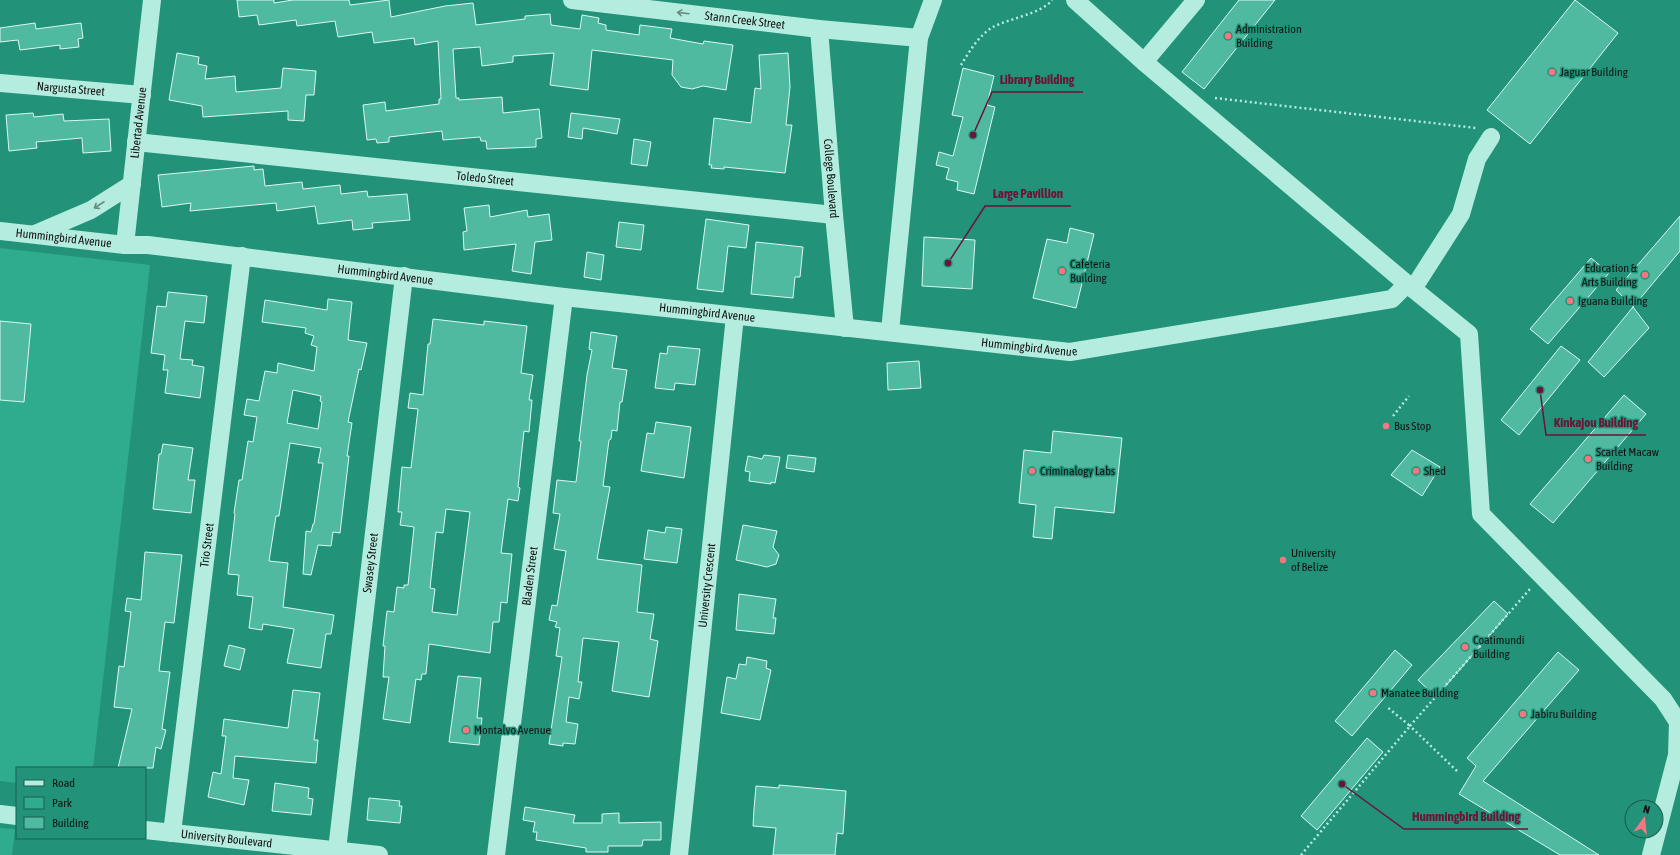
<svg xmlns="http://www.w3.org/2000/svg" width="1680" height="855" font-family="'Asap Condensed',sans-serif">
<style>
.green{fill:#2fac8d}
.building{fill:#4fbaa0;stroke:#daf9f2;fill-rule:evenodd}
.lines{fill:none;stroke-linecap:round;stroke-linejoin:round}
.path{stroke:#b4eddf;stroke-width:2.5;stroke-dasharray:2 3;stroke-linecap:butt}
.minor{stroke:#b4eddf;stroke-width:18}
.oneway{stroke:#6b8a82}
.poi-dot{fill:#f97681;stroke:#229278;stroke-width:1.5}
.labels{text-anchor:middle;stroke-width:3;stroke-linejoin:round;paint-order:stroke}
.street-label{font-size:12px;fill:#111;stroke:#229278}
.poi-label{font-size:12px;fill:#111;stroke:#229278;text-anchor:start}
.leader{fill:none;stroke:#6a1436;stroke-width:1.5}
.callout-dot{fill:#6a1436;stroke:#229278;stroke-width:1.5}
.callout-label{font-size:13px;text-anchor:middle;font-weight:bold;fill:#6a1436;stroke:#229278;stroke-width:3;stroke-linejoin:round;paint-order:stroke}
</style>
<rect width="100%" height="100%" fill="#229278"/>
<g class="green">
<path d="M0,248L150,265L93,768H17V783L0,781Z"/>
<path d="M0,828L15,829L12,855H0Z"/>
</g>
<g class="building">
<path d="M237,0H274V3L293,0H349L350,5L389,0L391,17L445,6L473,3L476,25L525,19V16L550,14L551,25L580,29L582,15L599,18L598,23L606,25V30L639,35L640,25L672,29L670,38L703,44L704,41L733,45L726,90L703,86L692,89L681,87L672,75L673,60L592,50L588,90L550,85L554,53L513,56V62L482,66L480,47L453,49L456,98H459V100L502,97L503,113L539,109L542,138L536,139V147L487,149L486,141H481L480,137L443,140L442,131L389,137V142L377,143L376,139L367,140L363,105L385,102L386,111L439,104V99H441L438,41L415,45L414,38L374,43L372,32L338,37L335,21L297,26L296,20L259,25L257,15L239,17Z"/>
<path d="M1239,0H1275L1204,89L1182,72Z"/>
<path d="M1575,0L1618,33L1530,144L1487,110Z"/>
<path d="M35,23L36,29L81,23L83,38L78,39L79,47L60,49V45L20,50L18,40L0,42V28Z"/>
<path d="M177,53L199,57L198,64L207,66L205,79L235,76L236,92L281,88L283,68L316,71L314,95H306L304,121L288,120V111L203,117L202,106L169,100Z"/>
<path d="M788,53L790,87L786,125H792L785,173L724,167V169L711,168L712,165H709L714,118L751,123L755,88L761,89L759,55Z"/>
<path d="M963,68L994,76L987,105L995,107L974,194L957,190L958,182L946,179L949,168L936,165L939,152L953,156L963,117L952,115Z"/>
<path d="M33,113L34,117L63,114L64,121L109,119L111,151L83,153L82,138L36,142L37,148L9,151L6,115Z"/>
<path d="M571,113L620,119L617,134L583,128L582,139L568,137Z"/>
<path d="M634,139L651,142L647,166L631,164Z"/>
<path d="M254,166V170L263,169L265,186L302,182L303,189L340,185L341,194L367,191L368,197L407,194L410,220L372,223L373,228L353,230L352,220L318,224L315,206L277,211L276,203L190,211L191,203L162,207L158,175Z"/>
<path d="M489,205L490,217L527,210L528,217L549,214L552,240L535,242L531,274L512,271L516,244L464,250L463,232L467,231L464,208Z"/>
<path d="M1680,216V251L1633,307L1616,290Z"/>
<path d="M706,219L749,225L746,248L728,246L723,292L697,289Z"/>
<path d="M619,222L644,225L641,250L616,247Z"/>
<path d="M1070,228L1094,234L1076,308L1033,298L1047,239L1067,243Z"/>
<path d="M924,237L975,240L972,289L922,286Z"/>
<path d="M756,242L803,247L800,277H795L793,298L751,294Z"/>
<path d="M587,252L604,255L601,280L584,277Z"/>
<path d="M1591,258L1609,273L1548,344L1530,329Z"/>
<path d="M168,292L207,296L204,323L185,321L180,359L193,360L192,365L204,367L200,398L165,393L168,370H163L165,355L151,353L157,306L166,307Z"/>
<path d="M328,299L352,302L348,340L367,343L361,370L359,369L348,422L352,423L347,456H349L340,533L333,532L331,546L318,545L311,575L303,574L306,531L311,532L313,524H314L323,463H318L321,448L290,443L279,516H276L269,561L288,563L283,607L334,615L331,634H326L321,668L287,663L294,629L263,624L262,630L249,628L253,597L237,595L239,575L228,574L235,514L234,513L239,480H242L248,441L253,442L257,417L244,415L247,399L259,401L265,371L277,373L278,363L314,371L317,347L311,345L314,336L305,333L306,328L262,322L265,300L327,310ZM293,390L321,396L320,401L322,402L318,429L287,423Z"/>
<path d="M1633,307L1649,328L1604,377L1588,362Z"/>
<path d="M433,319L484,325V321L527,326L521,373L533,375L529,400H532L529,432L524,431L518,487L520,488L518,501L508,499L501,553L512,554L507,603L501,602L499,622H493L490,653L429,644L426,674H422L421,680L416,679L410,723L383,719L389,677H383L385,646H383L387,611L394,612L397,587L404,588V585H408L414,527L400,525L402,512H398L402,467L411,468L418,409L408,408L410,393L423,395L428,344H430ZM446,509L470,512L457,615L432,612L435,589L430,588L436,532L443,533Z"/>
<path d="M0,321L31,324L24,402L0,400Z"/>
<path d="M591,332L617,336L612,368L627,370L622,402H620L617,431L612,430L611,439L609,440L603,486L610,487L597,559L642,565L637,612L654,614L650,639L658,641L649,697L612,691L619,642L583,638L578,682H582L579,699L569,697L566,722L578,724L575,744L563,743V746L549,744L562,657L556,656L560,628L555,627L557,622L549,620L552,605L557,606L566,551L554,549L560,514L553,513L557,480L576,482L581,441H579L587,375L592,350L589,349Z"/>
<path d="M668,346L700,349L695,385L675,383L674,390L655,388L660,353L667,354Z"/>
<path d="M1561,346L1580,360L1519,435L1501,420Z"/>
<path d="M919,361L921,388L888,390L887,363Z"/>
<path d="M1624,395L1646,414L1553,523L1530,504Z"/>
<path d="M656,422L691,427L684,478L641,471L647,433L654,434Z"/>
<path d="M1053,431L1122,438L1114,513L1055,507L1052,539L1033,537L1036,505L1019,503L1024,450L1051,453Z"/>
<path d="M163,444L193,448L188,480H195L191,513L153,509L159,454H161Z"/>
<path d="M1412,450L1440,467L1422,496L1391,475Z"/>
<path d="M764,455L780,457L775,483L771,482V484L749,481L750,472L745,471L748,456L762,459Z"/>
<path d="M788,455L816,458L814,472L786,468Z"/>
<path d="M743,525L777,531L773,547L779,555L776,564L767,567L736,560Z"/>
<path d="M666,527L682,529L677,563L644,559L648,530L665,533Z"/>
<path d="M145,552L182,555L174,623L165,622L159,671L170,672L162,729L166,730L161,749L156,747L153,768H118L132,709L114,707L119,666L124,667L131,612L125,611L127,598L141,600Z"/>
<path d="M739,594L776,599L773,618H776L774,634L736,630Z"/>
<path d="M1494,601L1508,614L1436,697L1418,680Z"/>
<path d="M229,645L245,649L240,670L224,666Z"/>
<path d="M1395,650L1412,665L1352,736L1335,721Z"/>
<path d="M1558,652L1579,670L1483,781L1599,855H1560L1459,794L1476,766L1467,758Z"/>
<path d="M747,657L767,661L766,668L771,670L760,720L721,713L727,677L736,679L739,664L746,665Z"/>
<path d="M458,676L481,678L477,718H482L479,745L449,742Z"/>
<path d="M293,690L320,693L314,740H318L316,763L235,756L233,778L249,780L244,805L208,797L213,772L221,774L226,736H222L224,719L288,728Z"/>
<path d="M1367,738L1383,752L1317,830L1301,816Z"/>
<path d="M275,783L309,788L308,798L313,799L311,815L272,811Z"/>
<path d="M779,785L846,791L843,834L837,833L835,855H773L776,828L753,826L754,809L756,786L779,788Z"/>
<path d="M369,798L400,801L399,806H402L400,823L367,820Z"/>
<path d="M525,807L575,815L573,823H602V814L619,813V823L661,822V840H643L642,846H608V852H586V848L536,840L537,832H533L535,822L523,820Z"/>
</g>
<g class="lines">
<g class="path">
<path d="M961,65C969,52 979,35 993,27C1008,19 1043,13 1052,0"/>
<path d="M1215,98L1476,128"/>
<path d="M1393,416L1409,396"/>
<path d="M1457,771L1410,726L1530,589"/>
<path d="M1301,855L1410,726L1386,706"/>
</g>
<g class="minor">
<path id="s1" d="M572,0L819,29L919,38"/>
<path d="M1075,0L1144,62L1407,284L1469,334L1481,514L1663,699L1678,722L1677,755L1651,855"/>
<path id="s2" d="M819,29L834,215L845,328"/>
<path d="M1144,62L1196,0"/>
<path id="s3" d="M0,83L142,95"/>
<path id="s4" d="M136,142L834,215"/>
<path id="s5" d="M0,231L125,245H148L564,297L1070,352L1392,299L1407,284"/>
<path d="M35,234L91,210L132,184"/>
<path id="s6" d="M125,245L152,0"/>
<path d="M1413,289L1461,214L1477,159L1491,137"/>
<path d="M890,331L919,38L933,0"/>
<path d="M0,814L17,816"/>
<path id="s7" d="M145,830L379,855"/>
<path id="s8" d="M172,833L242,256"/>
<path id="s9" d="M337,850L404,276"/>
<path id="s10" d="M496,855L564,297"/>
<path id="s11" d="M679,855L735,316"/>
</g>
</g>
<defs><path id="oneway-shaft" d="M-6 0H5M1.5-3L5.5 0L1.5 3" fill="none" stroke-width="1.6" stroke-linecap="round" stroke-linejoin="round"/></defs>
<g class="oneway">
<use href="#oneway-shaft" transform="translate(683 13) rotate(-173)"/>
<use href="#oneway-shaft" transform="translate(99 205) rotate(147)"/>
</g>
<g class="poi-dot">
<circle cx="1228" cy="36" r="4"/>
<circle cx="1552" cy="72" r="4"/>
<circle cx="1062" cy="271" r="4"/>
<circle cx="1645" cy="275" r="4"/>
<circle cx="1570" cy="301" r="4"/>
<circle cx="1386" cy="426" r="4"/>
<circle cx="1588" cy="459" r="4"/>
<circle cx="1032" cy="471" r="4"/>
<circle cx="1416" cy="471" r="4"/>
<circle cx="1283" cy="560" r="4"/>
<circle cx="1465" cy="647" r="4"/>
<circle cx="1373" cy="693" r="4"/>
<circle cx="1523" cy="714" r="4"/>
<circle cx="466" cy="730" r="4"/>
</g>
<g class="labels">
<g class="street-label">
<text dy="4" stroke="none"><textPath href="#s1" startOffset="174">Stann Creek Street</textPath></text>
<text dy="4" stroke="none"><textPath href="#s3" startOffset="71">Nargusta Street</textPath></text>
<text dy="4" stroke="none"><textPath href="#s6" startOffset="123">Libertad Avenue</textPath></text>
<text dy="4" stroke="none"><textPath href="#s4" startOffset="351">Toledo Street</textPath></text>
<text dy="4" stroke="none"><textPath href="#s2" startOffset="150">College Boulevard</textPath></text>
<text dy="4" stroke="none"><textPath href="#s5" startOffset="64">Hummingbird Avenue</textPath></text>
<text dy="4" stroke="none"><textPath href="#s5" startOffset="388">Hummingbird Avenue</textPath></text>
<text dy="4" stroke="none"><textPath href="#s5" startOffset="712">Hummingbird Avenue</textPath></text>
<text dy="4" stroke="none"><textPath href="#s5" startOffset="1036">Hummingbird Avenue</textPath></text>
<text dy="4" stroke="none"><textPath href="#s8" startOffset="290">Trio Street</textPath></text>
<text dy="4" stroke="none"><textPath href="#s9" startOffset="289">Swasey Street</textPath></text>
<text dy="4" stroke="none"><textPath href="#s10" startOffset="281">Bladen Street</textPath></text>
<text dy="4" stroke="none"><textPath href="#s11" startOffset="271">University Crescent</textPath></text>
<text dy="4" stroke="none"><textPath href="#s7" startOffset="82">University Boulevard</textPath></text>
</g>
<g class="poi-label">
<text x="1236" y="33">Administration<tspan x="1236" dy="14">Building</tspan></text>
<text x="1560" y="76">Jaguar Building</text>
<text x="1070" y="268">Cafeteria<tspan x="1070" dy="14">Building</tspan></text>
<text x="1637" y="272" text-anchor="end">Education &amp;<tspan x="1637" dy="14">Arts Building</tspan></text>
<text x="1578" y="305">Iguana Building</text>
<text x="1394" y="430">Bus Stop</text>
<text x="1596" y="456">Scarlet Macaw<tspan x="1596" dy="14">Building</tspan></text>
<text x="1040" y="475">Criminalogy Labs</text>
<text x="1424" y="475">Shed</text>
<text x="1291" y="557">University<tspan x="1291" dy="14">of Belize</tspan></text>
<text x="1473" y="644">Coatimundi<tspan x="1473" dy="14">Building</tspan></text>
<text x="1381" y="697">Manatee Building</text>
<text x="1531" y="718">Jabiru Building</text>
<text x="474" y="734">Montalvo Avenue</text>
</g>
</g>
<path class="leader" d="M973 135L992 92H1083M948 263L985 206H1071M1540 390L1546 435H1646M1342 784L1404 829H1528"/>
<g class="callout-dot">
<circle cx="973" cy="135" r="4"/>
<circle cx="948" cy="263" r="4"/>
<circle cx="1540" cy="390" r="4"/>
<circle cx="1342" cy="784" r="4"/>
</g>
<g class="callout-label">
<text x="1037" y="84">Library Building</text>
<text x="1028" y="198">Large Pavillion</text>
<text x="1596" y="427">Kinkajou Building</text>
<text x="1466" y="821">Hummingbird Building</text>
</g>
<rect x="16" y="767" width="130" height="72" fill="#229278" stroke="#1b5e4f"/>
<rect x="24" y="780" width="20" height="6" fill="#b4eddf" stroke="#1b5e4f"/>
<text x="52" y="787" font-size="12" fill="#111111">Road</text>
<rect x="24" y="797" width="20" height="12" fill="#2fac8d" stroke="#1b5e4f"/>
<text x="52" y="807" font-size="12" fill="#111111">Park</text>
<rect x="24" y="817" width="20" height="12" fill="#4fbaa0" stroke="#1b5e4f"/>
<text x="52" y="827" font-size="12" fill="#111111">Building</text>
<g transform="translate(1644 819) rotate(15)"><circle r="19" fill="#229278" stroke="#1b5e4f"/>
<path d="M0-3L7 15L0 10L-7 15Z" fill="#f97681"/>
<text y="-6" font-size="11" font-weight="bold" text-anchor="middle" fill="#111111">N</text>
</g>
</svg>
